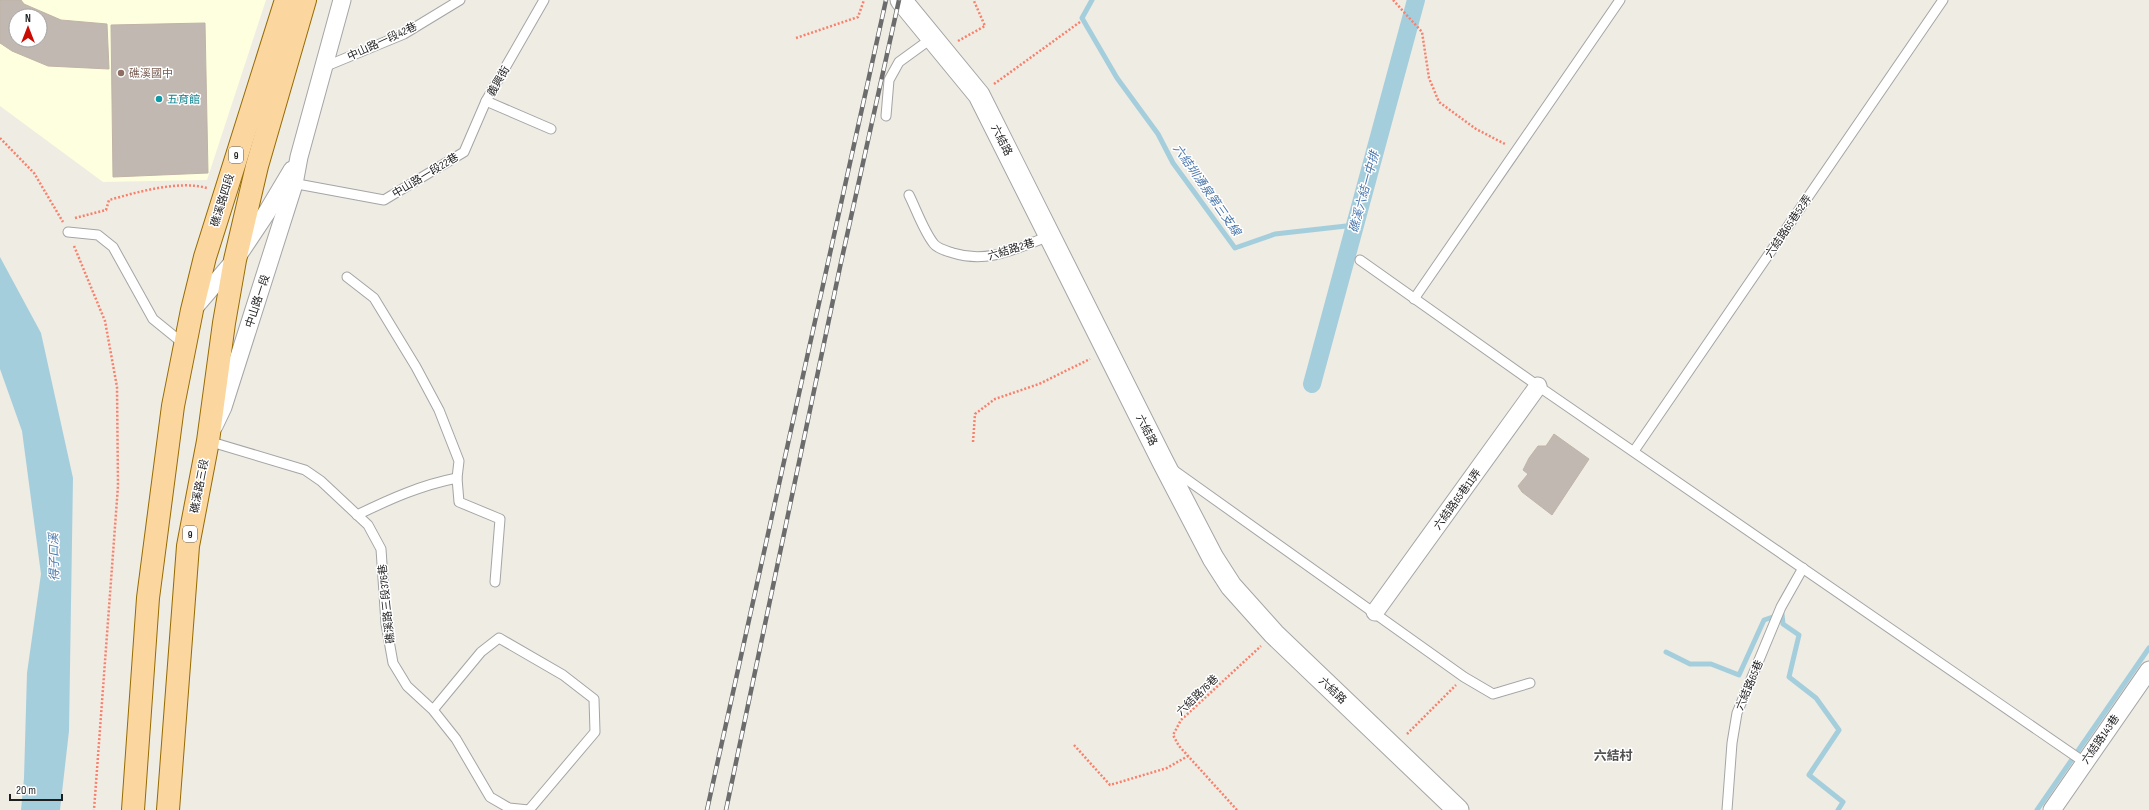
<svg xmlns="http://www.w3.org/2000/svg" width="2149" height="810" font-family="'Sofia Sans Condensed','Noto Sans TC',sans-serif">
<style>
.education{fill:#fdffde;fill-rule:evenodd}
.water{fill:#a5cedc}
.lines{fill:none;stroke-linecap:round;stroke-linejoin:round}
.stream{stroke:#a5cedc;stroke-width:5}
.canal{stroke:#a5cedc;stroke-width:18}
.building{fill:#c0b8b1;stroke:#c1b3a7;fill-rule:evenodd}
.service-casing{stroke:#a5a5a5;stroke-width:11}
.minor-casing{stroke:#a5a5a5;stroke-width:19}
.tertiary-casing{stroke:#a5a5a5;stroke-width:23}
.primary-casing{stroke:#966b02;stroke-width:24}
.path{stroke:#f8806c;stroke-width:2.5;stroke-dasharray:2 2;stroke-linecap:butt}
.service{stroke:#fff;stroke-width:9}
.minor{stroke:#fff;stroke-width:17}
.tertiary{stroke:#fff;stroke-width:21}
.primary{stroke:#fbd69e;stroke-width:22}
.rail-casing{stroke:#6c6c6c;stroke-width:4.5}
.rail{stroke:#fff;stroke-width:3;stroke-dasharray:9;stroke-linecap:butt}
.education-dot{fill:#8d6e63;stroke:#fff;stroke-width:1.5}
.culture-dot{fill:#0f9aa8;stroke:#fff;stroke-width:1.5}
.labels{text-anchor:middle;stroke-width:3;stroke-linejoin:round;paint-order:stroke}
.shield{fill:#fff;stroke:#626262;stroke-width:1}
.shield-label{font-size:10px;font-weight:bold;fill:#1e1e1e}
.street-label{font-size:11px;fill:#1e1e1e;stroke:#fff}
.education-label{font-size:11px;fill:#785e54;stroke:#fff;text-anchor:start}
.culture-label{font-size:11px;fill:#0d838f;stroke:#fff;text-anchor:start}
.water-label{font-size:12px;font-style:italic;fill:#4c78ad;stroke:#fff}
.quarter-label{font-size:13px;font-weight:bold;fill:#515151;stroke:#fff}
</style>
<rect width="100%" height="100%" fill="#efece4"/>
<path class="education" d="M0,0H266L207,180L103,182L0,106ZM16,16H40V40H16Z"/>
<path class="water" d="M0,257L41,333L73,478L69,731L60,810H21L24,778L27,673L41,574L22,431L0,369Z"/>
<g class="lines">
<g class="stream">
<path d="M1092,0L1082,18L1117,78L1158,134L1173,163L1235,248L1275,234L1355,225"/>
<path d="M1666,652L1690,664H1711L1739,675L1764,620L1782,614L1783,624L1799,635L1789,677L1816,698L1839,730L1809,775L1843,802L1838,810"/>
<path d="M2037,810L2149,648"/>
</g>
<path class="canal" d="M1312,384L1416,0"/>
</g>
<g class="building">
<path d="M0,0H21L24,4L61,20L107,24L109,69L48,66L12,51L0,43ZM16,16H40V40H16Z"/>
<path d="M205,23L208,173L113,177L111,25Z"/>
<path d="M1554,434L1589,459L1552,515L1522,492L1518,486L1528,474L1523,470L1529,458L1538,446H1546Z"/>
</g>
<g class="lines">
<g class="service-casing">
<g id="service">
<path d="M544,0L486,101L551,129"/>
<path d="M324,67L404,34L460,0"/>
<path d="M886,116L889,80L899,62L932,38"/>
<path d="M292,183L384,200L464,152L486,101"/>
<path d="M909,195C916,209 924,232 934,244C938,249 947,251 953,253C989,264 1016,248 1050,236"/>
<path d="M68,232L98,235L113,247L153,319L185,345"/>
<path d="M1360,260L1538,386L2084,762"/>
<path d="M347,277L374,298L416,367L439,410L459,461L457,478"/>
<path d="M1414,299L1620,0"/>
<path d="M208,441L305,470L321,481L368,525L381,549L386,624L393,663L407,686L433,710L456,739L490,797L509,808L529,810L595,732L594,699L563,675L499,638L481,652L433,710"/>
<path d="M1634,451L1943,0"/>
<path d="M1172,469L1464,677L1493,694L1530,683"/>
<path d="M357,515C390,499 421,485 457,478L459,502L500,519L495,582"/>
<path d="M1727,810L1732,743L1737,713L1781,607L1803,568"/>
</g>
</g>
<g class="minor-casing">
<g id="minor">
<path d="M193,309L235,260L267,212L292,170"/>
<path d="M214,426L223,407L294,184L299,157L342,0"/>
<path d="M1375,612L1538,386"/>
<path d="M2052,810L2149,670"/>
</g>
</g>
<g class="tertiary-casing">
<path id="tertiary" d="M901,0L979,95L1163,462L1213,558L1231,586L1274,634L1458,810"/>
</g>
<g class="primary-casing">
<g id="primary">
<path d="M133,810L148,598L173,406L192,310L205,257L286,0"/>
<path d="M168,810L188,546L208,441L224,323L235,260L257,166L305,0"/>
</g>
</g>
<g class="path">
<path d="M1393,0L1422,32L1429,78L1439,102L1476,129L1505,144"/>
<path d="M796,38L858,17L864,0"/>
<path d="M958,41L985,26L974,1"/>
<path d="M994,84L1080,22"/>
<path d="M0,138L34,173L63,222"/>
<path d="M75,218L106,210L109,200C138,192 178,180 207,188"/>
<path d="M74,246L105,321L117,387L118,486L94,810"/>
<path d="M973,442L975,414L995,399L1039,384L1090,359"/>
<path d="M1407,734L1456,685"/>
<path d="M1074,745L1110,785L1167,768L1188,756"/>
<path d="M1237,810L1179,746L1173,735L1181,720L1261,646"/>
</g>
<use href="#service" class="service"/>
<use href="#minor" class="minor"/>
<use href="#tertiary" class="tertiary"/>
<use href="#primary" class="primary"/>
<g class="rail-casing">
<g id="rail">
<path d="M707,810L886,0"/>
<path d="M726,810L840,267L899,0"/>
</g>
</g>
<use href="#rail" class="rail"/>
</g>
<circle class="education-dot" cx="121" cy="73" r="4"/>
<circle class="culture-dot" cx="159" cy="99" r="4"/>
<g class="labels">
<g class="shield">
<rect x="229" y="147" width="14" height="16" rx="3"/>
<rect x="183" y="526" width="14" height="16" rx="3"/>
</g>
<g class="shield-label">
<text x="236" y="159">9</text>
<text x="190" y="538">9</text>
</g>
<g class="street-label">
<text transform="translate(382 41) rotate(-25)" y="4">中山路一段42巷</text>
<text transform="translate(498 81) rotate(-60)" y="4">義興街</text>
<text transform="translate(1002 140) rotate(63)" y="4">六結路</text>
<text transform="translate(425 175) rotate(-31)" y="4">中山路一段22巷</text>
<text transform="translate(222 200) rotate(-73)" y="4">礁溪路四段</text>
<text transform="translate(1788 226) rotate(-56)" y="4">六結路65巷52弄</text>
<text transform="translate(1011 249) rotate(-17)" y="4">六結路2巷</text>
<text transform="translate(257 301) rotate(-72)" y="4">中山路一段</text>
<text transform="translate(1147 430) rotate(63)" y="4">六結路</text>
<text transform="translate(199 486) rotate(-79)" y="4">礁溪路三段</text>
<text transform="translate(1457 499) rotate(-54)" y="4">六結路65巷11弄</text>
<text transform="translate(386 604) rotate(-96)" y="4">礁溪路三段376巷</text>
<text transform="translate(1749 685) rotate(-67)" y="4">六結路65巷</text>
<text transform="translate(1333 690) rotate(44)" y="4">六結路</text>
<text transform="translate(1197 695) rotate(-44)" y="4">六結路76巷</text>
<text transform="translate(2100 739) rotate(-55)" y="4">六結路143巷</text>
</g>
<g class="education-label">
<text x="129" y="77">礁溪國中</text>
</g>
<g class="culture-label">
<text x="167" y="103">五育館</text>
</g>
<g class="water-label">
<text transform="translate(1207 190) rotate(55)" y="4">六結圳湧泉第三支線</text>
<text transform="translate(1364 192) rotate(-75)" y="4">礁溪六結一中排</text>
<text transform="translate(54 557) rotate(-91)" y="4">得子口溪</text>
</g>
<g class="quarter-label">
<text x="1613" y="760">六結村</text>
</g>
</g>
<g transform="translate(28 28)"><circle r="19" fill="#ffffff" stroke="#a5a5a5"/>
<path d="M0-3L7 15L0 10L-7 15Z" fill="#ca0a03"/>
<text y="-6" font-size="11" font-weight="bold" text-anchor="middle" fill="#1e1e1e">N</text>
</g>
<path d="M10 794v6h52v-6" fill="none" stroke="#1e1e1e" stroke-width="2"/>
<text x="16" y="794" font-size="12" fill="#1e1e1e" stroke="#ffffff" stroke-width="3" paint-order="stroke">20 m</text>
</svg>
